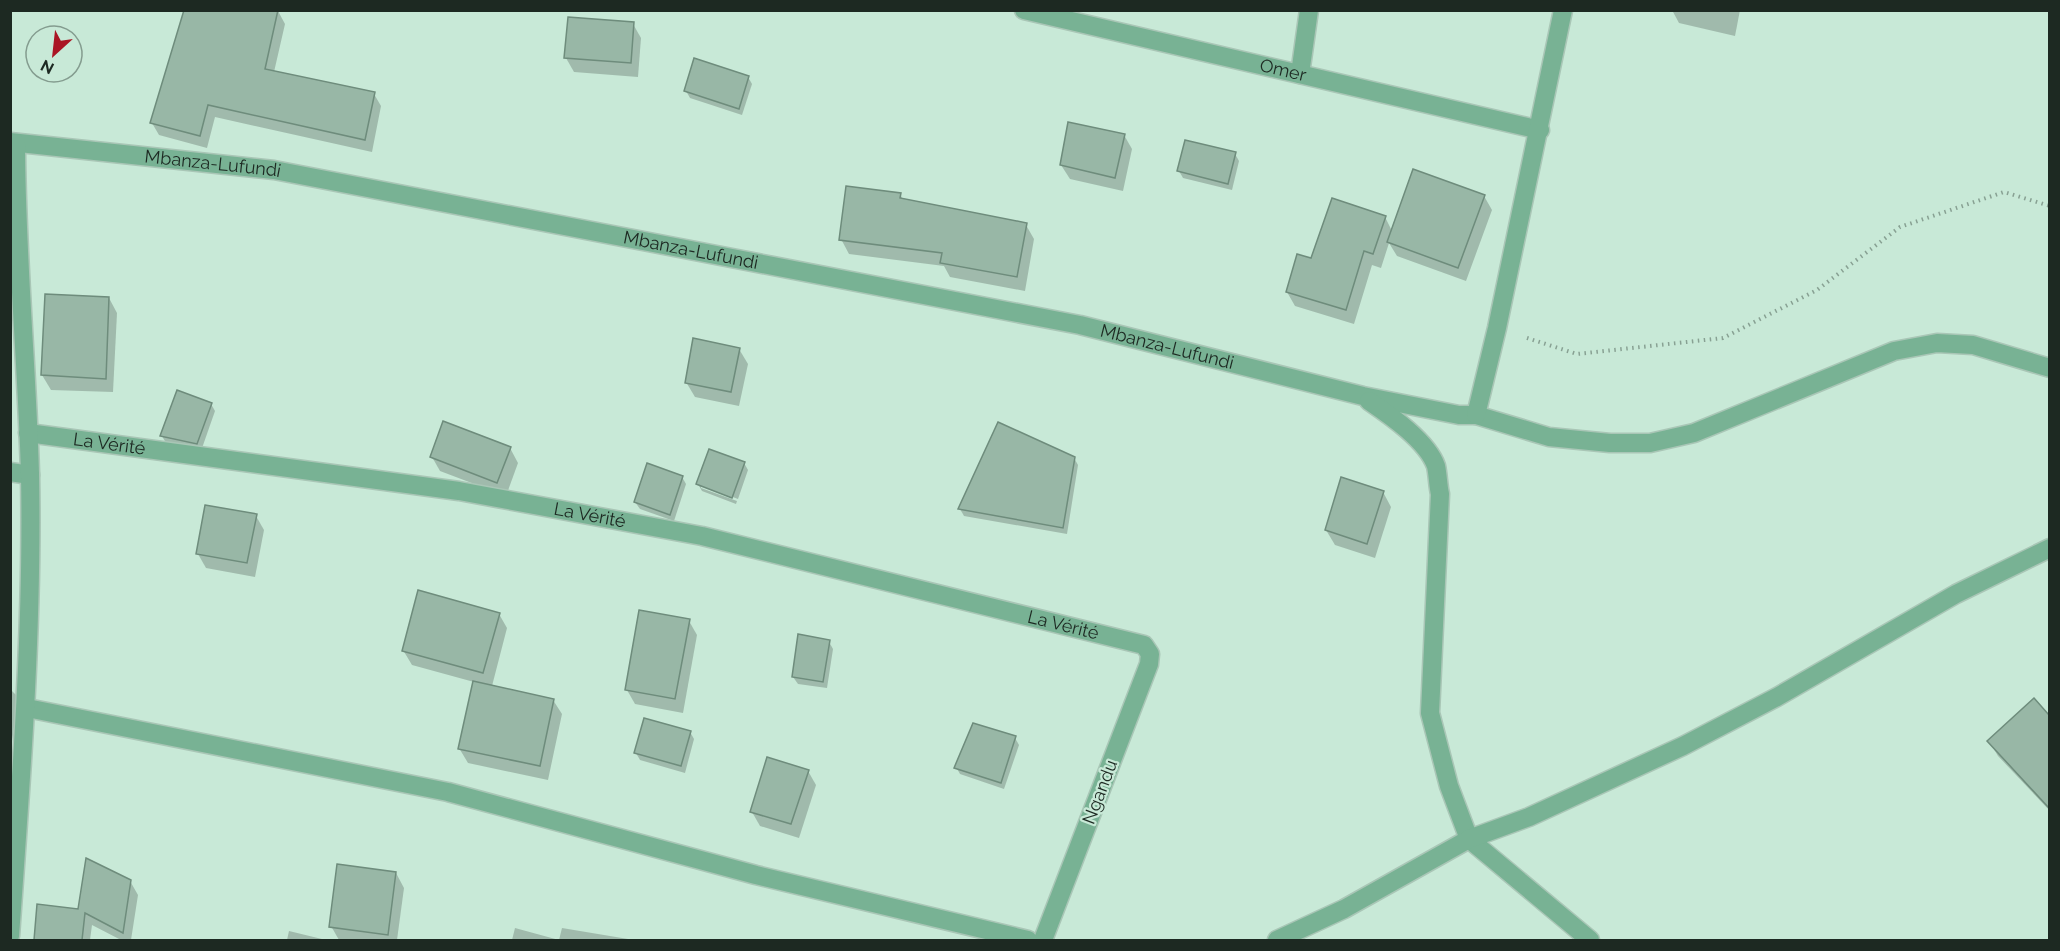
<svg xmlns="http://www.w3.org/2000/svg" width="2060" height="951" font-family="Raleway,sans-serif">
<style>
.shadow{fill:#0003}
.building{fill:#98b7a6;stroke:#6e8c7c;stroke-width:1.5}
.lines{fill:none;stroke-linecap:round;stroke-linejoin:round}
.minor-casing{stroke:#a9c6b6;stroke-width:21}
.path{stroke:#88a193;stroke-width:4;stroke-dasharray:1.5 4.5;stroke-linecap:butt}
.minor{stroke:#78b294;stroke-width:18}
.labels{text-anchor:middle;stroke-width:4.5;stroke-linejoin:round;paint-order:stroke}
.street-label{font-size:18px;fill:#1d2922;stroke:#c8e9d7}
</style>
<rect width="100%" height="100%" fill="#c8e9d7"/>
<g class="shadow">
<path d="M1672,10H1740L1735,36L1679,23Z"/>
<path d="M278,11L285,24L274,72L374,94L381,106L372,152L215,117L207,148L159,135L152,123Z"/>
<path d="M633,24L641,38L638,77L574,72L566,58Z"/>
<path d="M748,77L752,84L742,115L690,98L686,91Z"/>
<path d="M1124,135L1132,149L1123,191L1070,179L1061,165Z"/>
<path d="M1235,154L1239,161L1232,190L1183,178L1179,171Z"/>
<path d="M900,194L903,200L1026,225L1034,239L1025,291L950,277L944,266L849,254L841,239Z"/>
<path d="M1484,196L1492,210L1466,281L1397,256L1389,243L1381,268L1372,265L1354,324L1295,306L1287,292L1312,260L1385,217L1392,231Z"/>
<path d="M109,298L117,313L113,392L51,390L42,375Z"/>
<path d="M739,349L748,364L739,406L695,397L686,382Z"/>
<path d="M211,404L215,411L201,451L166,443L162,436Z"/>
<path d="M510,448L518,463L506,496L440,471L432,457Z"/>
<path d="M1074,458L1078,465L1067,534L964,516L960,509Z"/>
<path d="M744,463L748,470L738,499L701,485V488L737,501L736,504L702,491L698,484Z"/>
<path d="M682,477L686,484L674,521L640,509L635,502Z"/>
<path d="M1383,492L1391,507L1375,558L1335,545L1326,530Z"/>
<path d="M256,516L264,530L255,577L206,568L198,554Z"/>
<path d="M499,614L507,628L492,686L553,700L562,714L548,780L468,763L459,748L474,682L412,665L403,650Z"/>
<path d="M689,621L697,635L683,713L635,704L627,690Z"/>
<path d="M829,642L833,649L827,688L798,684L793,677Z"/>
<path d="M10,689L18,697L10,757Z"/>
<path d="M2034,700L2050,717V811L1998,756L1989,741Z"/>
<path d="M690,732L694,739L685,773L640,760L636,753Z"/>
<path d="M1015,738L1019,745L1004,789L960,774L956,767Z"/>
<path d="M808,771L816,785L799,838L760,826L752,812Z"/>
<path d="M396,873L404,888L397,940H339L331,926Z"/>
<path d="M130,881L138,895L131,940H121L92,925L90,940H35L39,906L80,911Z"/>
<path d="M515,928L559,940L562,928L634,940H512Z"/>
<path d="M289,931L326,940H287Z"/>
</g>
<g class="building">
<path d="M184,10H278L265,69L375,92L365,140L208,105L200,136L150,123Z"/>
<path d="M568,17L634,22L631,63L564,58Z"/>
<path d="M694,58L749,76L739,109L684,91Z"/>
<path d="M1068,122L1125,134L1115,178L1060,165Z"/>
<path d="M1185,140L1236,152L1228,184L1177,171Z"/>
<path d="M1413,169L1485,195L1458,268L1387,242Z"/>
<path d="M846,186L901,193L900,198L1027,223L1017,277L940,263L942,253L839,240Z"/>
<path d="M1332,198L1386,216L1373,254L1364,251L1346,310L1286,292L1297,254L1311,258Z"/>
<path d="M45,294L109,297L106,379L41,375Z"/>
<path d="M693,338L740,348L731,392L685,383Z"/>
<path d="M177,390L212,403L197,444L160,436Z"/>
<path d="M443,421L511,447L497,483L430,457Z"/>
<path d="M998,422L1075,457L1063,528L958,509Z"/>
<path d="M709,449L745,462L732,498L696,484Z"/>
<path d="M647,463L683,476L670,515L634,502Z"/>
<path d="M1341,477L1384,491L1367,544L1325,530Z"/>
<path d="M205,505L257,514L247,563L196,554Z"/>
<path d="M418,590L500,613L483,673L402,651Z"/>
<path d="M639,610L690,619L675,699L625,690Z"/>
<path d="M798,634L830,640L823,682L792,677Z"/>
<path d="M473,681L554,699L540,766L458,749Z"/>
<path d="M2034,698L2049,715V808L1987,741Z"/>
<path d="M644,718L691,731L681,766L634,753Z"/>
<path d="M973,723L1016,736L1001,783L954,768Z"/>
<path d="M767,757L809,770L791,824L750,812Z"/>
<path d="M86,858L131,880L123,933L85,913L82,940H34L37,904L78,909Z"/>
<path d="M337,864L396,872L388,935L329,927Z"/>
</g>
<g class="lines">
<g class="minor-casing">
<g id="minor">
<path id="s1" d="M1024,10L1540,130"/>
<path d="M1300,74L1309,10"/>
<path id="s2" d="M10,142L274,170L1080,325L1363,396L1459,415H1476L1549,437L1610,443H1650L1694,433L1894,351L1937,343L1973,345L2050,368"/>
<path d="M1369,401C1391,416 1427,441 1436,466C1438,475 1438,486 1440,494L1430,713L1449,786L1469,839L1590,940"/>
<path d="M1476,415L1497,328L1563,10"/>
<path id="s3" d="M28,433L459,491L702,536L1144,645L1150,654L1149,664L1043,940"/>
<path d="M10,472L30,475"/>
<path d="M27,708L448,792L756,875L1028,940"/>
<path d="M10,936C21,782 33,628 30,474C27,364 16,254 16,143"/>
<path d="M1277,940L1344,909L1469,839L1529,817L1683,746L1777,697L1956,594L2050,548"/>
</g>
</g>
<path class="path" d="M1527,338L1577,354L1723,338L1817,290L1900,227L2004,192L2050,206"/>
<use href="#minor" class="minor"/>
</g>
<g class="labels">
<g class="street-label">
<text dy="6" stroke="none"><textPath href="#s1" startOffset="266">Omer</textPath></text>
<text dy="6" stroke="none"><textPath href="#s2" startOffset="204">Mbanza-Lufundi</textPath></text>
<text dy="6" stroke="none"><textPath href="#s2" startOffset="690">Mbanza-Lufundi</textPath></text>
<text dy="6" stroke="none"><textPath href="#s2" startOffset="1176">Mbanza-Lufundi</textPath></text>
<text dy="6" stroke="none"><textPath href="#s3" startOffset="82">La Vérité</textPath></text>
<text dy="6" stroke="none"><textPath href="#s3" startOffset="568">La Vérité</textPath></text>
<text dy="6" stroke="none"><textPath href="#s3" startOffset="1054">La Vérité</textPath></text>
<text transform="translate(1100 792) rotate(-69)" y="6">Ngandu</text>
</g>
</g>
<rect width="2060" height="951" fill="none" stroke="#1d2922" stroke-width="24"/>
<g transform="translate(54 54) rotate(207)"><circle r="28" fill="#c8e9d7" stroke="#849c8f" stroke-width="1.5"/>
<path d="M0-4.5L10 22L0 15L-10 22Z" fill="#aa1524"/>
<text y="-9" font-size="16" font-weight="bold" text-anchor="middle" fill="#1d2922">N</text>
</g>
</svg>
